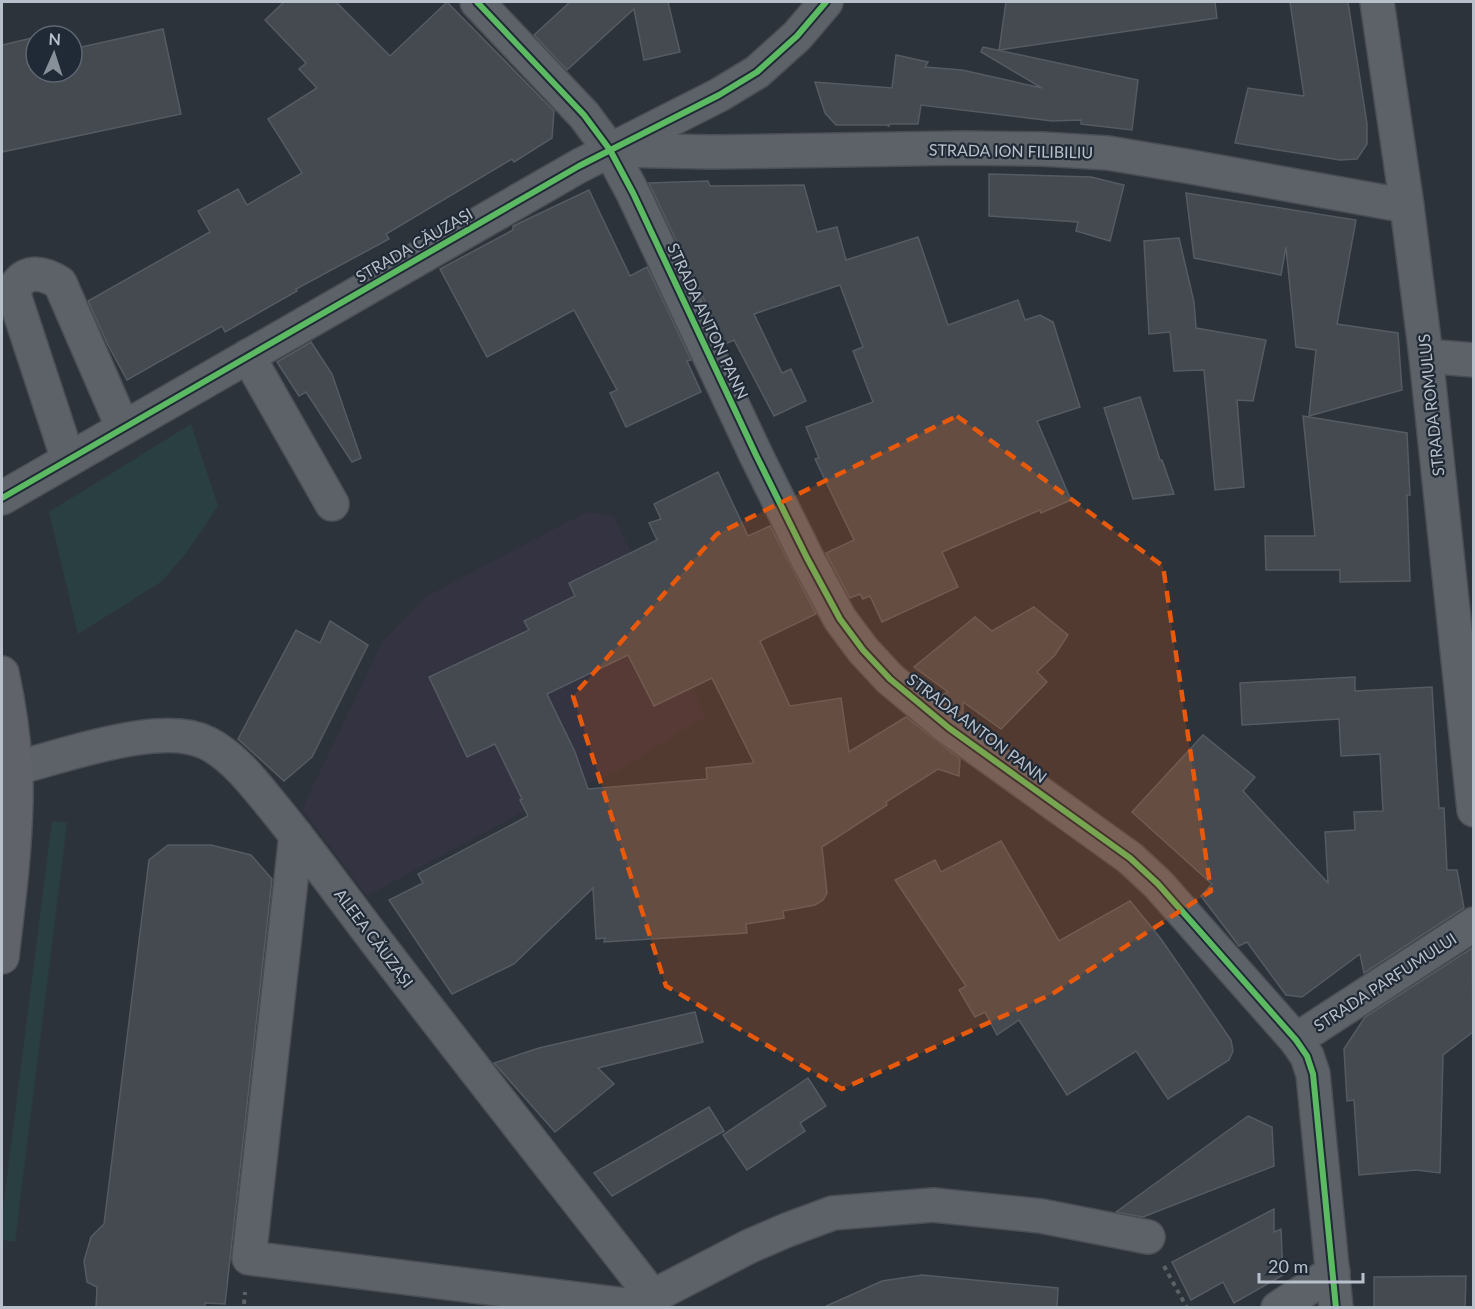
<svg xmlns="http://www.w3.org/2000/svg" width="1475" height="1309" font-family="Lato,sans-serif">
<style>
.medical{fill:#343341}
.green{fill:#2a3f41}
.building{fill:#454a51;stroke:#555b62;stroke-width:1.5;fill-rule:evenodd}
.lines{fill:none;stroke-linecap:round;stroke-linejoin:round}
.minor-casing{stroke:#4b4f55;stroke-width:36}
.major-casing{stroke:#4b5057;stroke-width:36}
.path{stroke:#5c6166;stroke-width:4;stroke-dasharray:4.5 4.5;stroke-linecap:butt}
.minor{stroke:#5d6269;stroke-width:33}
.major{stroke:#60646a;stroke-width:33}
.cycleway-casing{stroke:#202a36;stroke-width:10}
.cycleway{stroke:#5cba63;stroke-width:6}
.marked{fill:#e8590c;fill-opacity:0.2;stroke:#e8590c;stroke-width:4.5;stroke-dasharray:12 8;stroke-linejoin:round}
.labels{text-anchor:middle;stroke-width:4.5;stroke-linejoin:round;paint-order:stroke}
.street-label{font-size:16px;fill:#b8c0cb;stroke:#202a36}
</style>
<rect width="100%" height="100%" fill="#2d333a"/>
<path class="medical" d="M586,512L614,516L705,716L614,773L534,806L367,896L302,809L382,642L425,597Z"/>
<g class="green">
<path d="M191,424L218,506L187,552L161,582L78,634L49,512Z"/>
<path d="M52,821L67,823L15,1242L2,1240V1216Z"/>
</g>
<g class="building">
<path d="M284,2H336L390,56L447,2L554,111L552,138L514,162L512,159L386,234L389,239L296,289L297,291L225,332L222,326L127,380L108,345L88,301L210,232L198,211L238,189L247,205L302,173L268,119L317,88L299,69L306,63L265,20Z"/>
<path d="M570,2H668L680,52L644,60L634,9L567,70L534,35Z"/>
<path d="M1006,2H1215L1217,18L999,50Z"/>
<path d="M1290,2H1348L1367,124V144L1357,159L1340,160L1235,143L1248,88L1304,96Z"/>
<path d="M163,29L181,114L2,152V45L36,37V72H72V49Z"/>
<path d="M983,47L1138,80L1132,130L1081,124V120L1052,121L921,105L918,124H890L888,127L889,125H836L825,113L815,82L892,88L896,55L928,62L925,67L962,70L1042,88L981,52Z"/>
<path d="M989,174L1091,177L1124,185L1110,241L1076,231L1078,222L989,216Z"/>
<path d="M708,181L710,186L804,185L817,232L837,227L846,260L918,237L948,325L1018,300L1025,320L1040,315L1053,322L1080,407L1037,421L1071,500L1041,513L1040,510L942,552L958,587L882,622L870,596L863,599L860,594L850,598L826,553L854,540L815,459L819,458L806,427L873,402L853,351L863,347L840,285L754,314L782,373L791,369L806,401L774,416L734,340L725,344L649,183Z"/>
<path d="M589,190L630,276L647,267L691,360L687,361L701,392L626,427L610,393L617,390L574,310L487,357L440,269L513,230V226Z"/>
<path d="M1186,193L1356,220L1337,324L1398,333L1402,390L1309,416L1316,350L1296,347L1286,247L1281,275L1194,258Z"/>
<path d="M1179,238L1194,302L1196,328L1266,340L1253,401L1237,400L1244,487L1215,490L1204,370L1174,371L1170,332L1149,334L1144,241Z"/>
<path d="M311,342L332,374L361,458L352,462L306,392L299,396L277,362Z"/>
<path d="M1140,397L1160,460H1162L1174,494L1133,499L1104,408Z"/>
<path d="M1303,416L1407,433L1410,495H1407L1410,581L1340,582V570H1266L1265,536H1315Z"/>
<path d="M718,472L748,536L770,526L816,614L760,641L790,706L841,698L849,752L906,717L960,759L959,776L938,769L886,802L887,805L822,847L827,893L823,900L815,905L783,911L784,918L746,924L747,933L604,942L605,938L596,939L593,888L514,964L452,994L389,900L423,883L418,874L528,816L520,800L522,799L495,744L467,757L429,677L529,630L524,621L575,596L569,583L657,540L649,523L661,519L654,504ZM628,655L654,706L712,678L754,763L706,768L707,779L588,789L575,752L547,694Z"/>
<path d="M1034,607L1068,635L1055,655L1037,672L1047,682L1001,729L963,702V715L940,696L948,692L914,667L975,617L992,631Z"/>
<path d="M330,621L368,645L312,757L284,781L238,739L296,630L320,643Z"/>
<path d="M1355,677V691L1432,687L1439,808H1444L1447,870H1457L1464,908L1364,973L1360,954L1302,997L1286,995L1247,942L1239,946L1201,896L1212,884L1132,812L1203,735L1255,777L1243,791L1328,883L1325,832L1355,830L1354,812L1383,811L1380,754L1341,756L1339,719L1242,725L1240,683Z"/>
<path d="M1001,841L1059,941L1130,901L1161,939L1231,1040L1233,1051L1229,1060L1168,1099L1136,1051L1067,1095L1019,1020L997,1035L985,1012L975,1017L959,990L966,986L895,880L935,860L941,872Z"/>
<path d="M168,845H211L251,855L272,879L225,1304L205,1303V1308H96L97,1287L87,1282L84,1261L91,1237L104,1224L149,860Z"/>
<path d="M1472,948L1473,1032L1443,1055L1440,1173L1416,1170L1359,1175L1354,1100L1347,1101L1344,1049L1365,1017Z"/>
<path d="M695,1012L703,1042L598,1068L614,1084L555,1132L494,1063L539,1048Z"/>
<path d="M808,1078L826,1106L800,1123L805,1131L747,1170L723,1135Z"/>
<path d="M709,1107L724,1131L612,1196L594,1173Z"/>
<path d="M1248,1116L1272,1127L1274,1166L1143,1217L1116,1212Z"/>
<path d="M1274,1209V1232L1281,1229L1283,1275L1234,1303L1223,1282L1191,1300L1172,1262Z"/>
<path d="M922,1275L1058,1288L1057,1308H822L882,1281Z"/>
<path d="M1466,1276L1465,1308H1374V1277Z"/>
</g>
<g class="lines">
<g class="minor-casing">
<g id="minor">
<path d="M477,2L584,115L610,150L633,193L756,455L807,558L840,619L863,650L890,679L949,728L1130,858L1158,884L1296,1040L1307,1056L1313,1074L1336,1308"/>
<path d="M1377,2L1407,206L1426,356L1474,810"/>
<path d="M616,150L711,152L964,148L1042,149L1108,153L1186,166L1407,206"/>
<path d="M248,356L332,504"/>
<path d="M1426,356L1474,360"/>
<path d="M68,459L13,292C23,269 41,271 60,283L123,428"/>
<path d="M2,498L579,166L719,95L757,72L797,36L826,2"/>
<path d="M16,768C64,756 161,720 207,743C235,757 256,786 275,809C315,858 351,909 389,958C476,1072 565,1184 653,1297"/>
<path d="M296,835L249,1258L634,1306L750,1246L787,1230L833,1213L933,1205L1041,1216L1148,1237"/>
<path d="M1296,1040L1474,924"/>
<path d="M1278,1308L1333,1272"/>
</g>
</g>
<g class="major-casing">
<path id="major" d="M2,673C11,715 17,758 16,801C15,853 8,905 2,957"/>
</g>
<g class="path">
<path d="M1164,1266L1187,1308"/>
<path d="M244,1304L245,1292"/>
</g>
<use href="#minor" class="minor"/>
<use href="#major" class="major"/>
<g class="cycleway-casing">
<g id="cycleway">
<path d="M477,2L584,115L610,150L633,193L756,455L807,558L840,619L863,650L890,679L949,728L1130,858L1158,884L1296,1040L1307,1056L1313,1074L1336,1308"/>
<path d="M2,498L579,166L719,95L757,72L797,36L826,2"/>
</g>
</g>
<use href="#cycleway" class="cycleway"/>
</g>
<path class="marked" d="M957,416L1163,566L1211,891L1052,994L842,1089L666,986L573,696L717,534Z"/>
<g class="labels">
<g class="street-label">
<text transform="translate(1011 151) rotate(1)" y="6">STRADA ION FILIBILIU</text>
<text transform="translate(414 245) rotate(-30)" y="6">STRADA CĂUZAȘI</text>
<text transform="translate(708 321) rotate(65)" y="6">STRADA ANTON PANN</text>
<text transform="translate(1431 405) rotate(-96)" y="6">STRADA ROMULUS</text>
<text transform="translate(977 728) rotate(37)" y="6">STRADA ANTON PANN</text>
<text transform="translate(374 938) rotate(53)" y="6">ALEEA CĂUZAȘI</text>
<text transform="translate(1385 982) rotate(-33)" y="6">STRADA PARFUMULUI</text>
</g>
</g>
<rect width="1475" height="1309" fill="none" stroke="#b8c0cb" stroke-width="6"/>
<g transform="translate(54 54) rotate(3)"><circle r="28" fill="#202a36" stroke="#5d6672" stroke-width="1.5"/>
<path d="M0-4.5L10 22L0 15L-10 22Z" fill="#878f98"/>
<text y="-9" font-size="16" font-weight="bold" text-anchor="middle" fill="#b8c0cb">N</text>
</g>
<path d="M1259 1273v9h104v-9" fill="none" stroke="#b8c0cb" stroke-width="3"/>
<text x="1268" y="1273" font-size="18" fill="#b8c0cb" stroke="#202a36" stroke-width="4.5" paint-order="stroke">20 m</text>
</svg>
